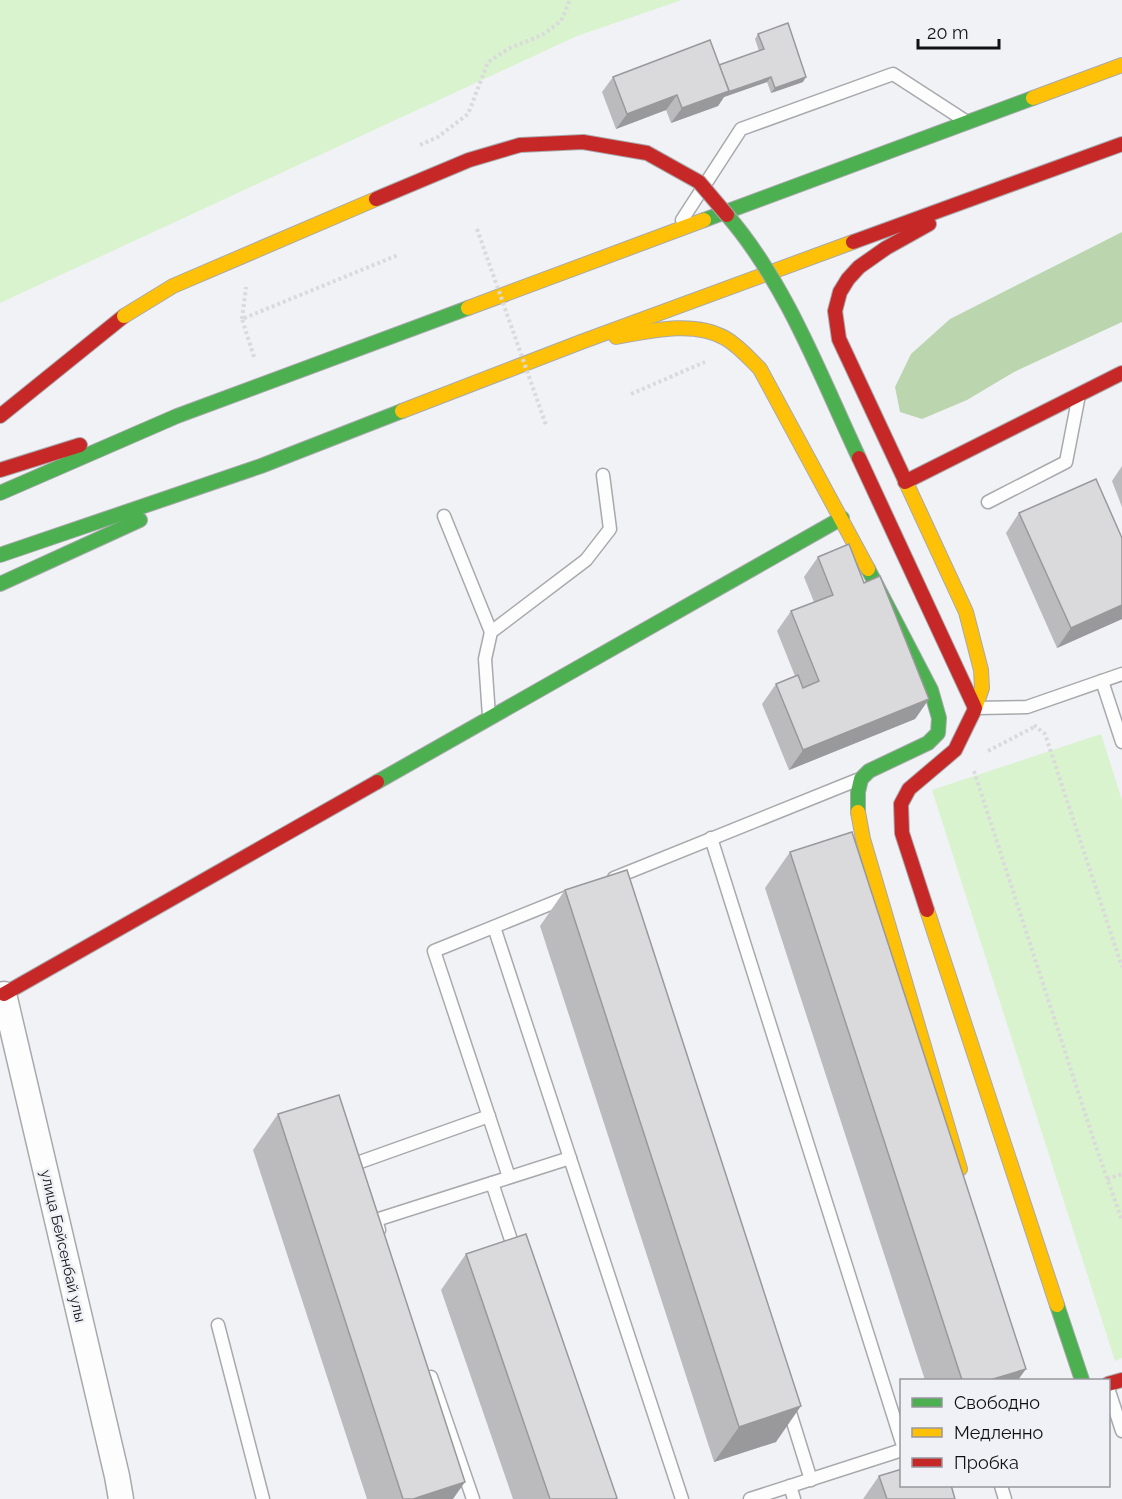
<svg xmlns="http://www.w3.org/2000/svg" width="1122" height="1499" font-family="Raleway,sans-serif">
<style>
.green{fill:#d9f3ce}
.forest{fill:#bbd5af}
.lines{fill:none;stroke-linecap:round;stroke-linejoin:round}
.lane-casing{stroke:#a8a9ac;stroke-width:15}
.street-casing{stroke:#a8a9ac;stroke-width:27}
.fast-casing{stroke:#a8a9ac;stroke-width:16}
.slow-casing{stroke:#a8a9ac;stroke-width:16}
.jam-casing{stroke:#a8a9ac;stroke-width:16}
.path{stroke:#dadadb;stroke-width:4;stroke-dasharray:3 3;stroke-linecap:butt}
.lane{stroke:#fdfdfe;stroke-width:12}
.street{stroke:#fdfdfe;stroke-width:24}
.fast{stroke:#4caf50;stroke-width:14}
.slow{stroke:#ffc107;stroke-width:14}
.jam{stroke:#c62828;stroke-width:14}
.fast-bridge-casing{stroke:#a8a9ac;stroke-width:16;stroke-linecap:butt}
.slow-bridge-casing{stroke:#a8a9ac;stroke-width:16;stroke-linecap:butt}
.jam-bridge-casing{stroke:#a8a9ac;stroke-width:16;stroke-linecap:butt}
.path-bridge{stroke:#dadadb;stroke-width:4;stroke-dasharray:3 3;stroke-linecap:butt}
.fast-bridge{stroke:#4caf50;stroke-width:14}
.slow-bridge{stroke:#ffc107;stroke-width:14}
.jam-bridge{stroke:#c62828;stroke-width:14}
.wall{fill:#bbbbbe}
.shaded-wall{fill:#99999b}
.building{fill:#dadadd;stroke:#99999b;stroke-width:1.5}
.labels{text-anchor:middle;stroke-width:5;stroke-linejoin:round;paint-order:stroke}
.street-label{font-size:15px;fill:#111113;stroke:#f0f1f7}
</style>
<rect width="100%" height="100%" fill="#f1f2f6"/>
<g class="green">
<path d="M0,0H682L577,36L0,303Z"/>
<path d="M1101,734L1122,800V1358L1115,1361L932,790Z"/>
</g>
<path class="forest" d="M1122,232V322L1014,372L967,400L922,419L900,412L895,387L911,354L950,319Z"/>
<g class="lines">
<g class="lane-casing">
<g id="lane">
<path d="M682,220L741,129L893,74L964,120"/>
<path d="M988,502L1066,462L1078,400"/>
<path d="M444,516L491,632"/>
<path d="M1102,681L1122,742"/>
<path d="M976,708L1027,707L1122,674"/>
<path d="M489,716L485,659L491,632L586,560L610,529L603,475"/>
<path d="M711,838L902,1443"/>
<path d="M614,878L857,780"/>
<path d="M494,927L682,1499"/>
<path d="M346,1167L489,1116"/>
<path d="M509,1177L434,951L570,896"/>
<path d="M492,1183L516,1255"/>
<path d="M379,1230L376,1220L570,1158"/>
<path d="M218,1325L263,1499"/>
<path d="M431,1377L473,1499"/>
<path d="M1108,1388L1122,1431"/>
<path d="M788,1406L811,1480"/>
<path d="M790,1486L794,1499"/>
<path d="M1001,1486L1005,1499"/>
<path d="M750,1499L902,1450"/>
</g>
</g>
<g class="street-casing">
<path id="street" d="M0,996L4,994L117,1476L121,1499"/>
</g>
<g class="fast-casing">
<g id="fast">
<path d="M704,220L1033,98"/>
<path d="M0,493L177,416L468,308"/>
<path d="M0,555L261,466L402,411"/>
<path d="M0,584L140,520"/>
<path d="M377,782L842,518"/>
<path d="M858,812V792L861,779L869,771L928,743L938,733L939,718L931,690L868,569"/>
<path d="M1057,1305L1082,1380"/>
</g>
</g>
<g class="slow-casing">
<g id="slow">
<path d="M1033,98L1122,65"/>
<path d="M468,308L704,220"/>
<path d="M616,337C649,331 694,320 725,338C739,346 749,358 760,369L868,569"/>
<path d="M402,411L581,342L853,242"/>
<path d="M904,478L966,612L981,670L982,688L974,711"/>
<path d="M858,812L863,839L960,1169"/>
<path d="M927,910L1057,1305"/>
</g>
</g>
<g class="jam-casing">
<g id="jam">
<path d="M853,242L1122,144"/>
<path d="M0,416L124,316"/>
<path d="M0,470L80,445"/>
<path d="M904,478L839,339L835,311L840,292L848,279L859,267L886,248L929,224"/>
<path d="M905,482L1122,373"/>
<path d="M923,596L975,708"/>
<path d="M927,910L902,833L901,804L909,789L955,750L974,711"/>
<path d="M4,994L377,782"/>
<path d="M1108,1384L1122,1380"/>
</g>
</g>
<g class="path">
<path d="M420,145L438,137L468,114L488,62L510,48L542,35L561,21L570,0"/>
<path d="M242,319L246,287"/>
<path d="M254,357L242,319L398,255"/>
<path d="M631,394L705,362"/>
<path d="M1034,725L1045,734L1122,967"/>
<path d="M988,751L1034,727"/>
<path d="M974,771L1096,1147L1122,1220"/>
<path d="M1107,1179L1122,1174"/>
</g>
<use href="#lane" class="lane"/>
<use href="#street" class="street"/>
<use href="#fast" class="fast"/>
<use href="#slow" class="slow"/>
<use href="#jam" class="jam"/>
<g class="fast-bridge-casing">
<path id="fast-bridge" d="M727,215C786,283 821,377 859,458"/>
</g>
<g class="slow-bridge-casing">
<path id="slow-bridge" d="M124,316L173,286L376,199"/>
</g>
<g class="jam-bridge-casing">
<g id="jam-bridge">
<path d="M376,199L469,160L520,145L583,142L647,153L699,182L727,215"/>
<path d="M859,458L923,596"/>
</g>
</g>
<path class="path-bridge" d="M477,229L546,425"/>
<use href="#fast-bridge" class="fast-bridge"/>
<use href="#slow-bridge" class="slow-bridge"/>
<use href="#jam-bridge" class="jam-bridge"/>
</g>
<g class="wall">
<path d="M758,34L803,82L771,93L767,82L724,97L718,106L671,123L666,110L616,129L602,92L613,77L719,65L759,51L755,39Z"/>
<path d="M1122,466V507L1112,481Z"/>
<path d="M1019,513L1122,619L1057,648L1006,533Z"/>
<path d="M818,557L864,583L929,699L915,719L789,770L762,704L776,684L795,676L777,631L791,611L814,602L804,577Z"/>
<path d="M790,852L1018,1380H925L765,888Z"/>
<path d="M565,890L776,1442L714,1462L540,926Z"/>
<path d="M278,1114L453,1499H367L253,1150Z"/>
<path d="M466,1254L617,1499H513L441,1290Z"/>
<path d="M879,1476L955,1499H863Z"/>
</g>
<g class="shaded-wall">
<path d="M771,77L767,82L724,97L718,106L671,123L682,108L729,91Z"/>
<path d="M806,77L803,82L771,93L775,88Z"/>
<path d="M677,95L666,110L616,129L627,114Z"/>
<path d="M1122,605V619L1057,648L1071,628Z"/>
<path d="M929,699L915,719L789,770L803,750Z"/>
<path d="M1026,1369L1018,1380H990Z"/>
<path d="M801,1406L776,1442L714,1462L739,1427Z"/>
<path d="M465,1482L453,1499H413Z"/>
</g>
<g class="building">
<path d="M788,23L806,77L775,88L771,77L728,92L729,91L719,65L764,49L758,34Z"/>
<path d="M710,40L729,91L682,108L677,95L627,114L613,77Z"/>
<path d="M1096,479L1122,538V605L1071,628L1019,513Z"/>
<path d="M849,544L864,583L880,576L929,699L803,750L776,684L798,675L803,688L819,681L791,611L833,595L818,557Z"/>
<path d="M852,832L1026,1369L990,1380H962L790,852Z"/>
<path d="M627,870L801,1406L739,1427L565,890Z"/>
<path d="M339,1095L465,1482L413,1499H403L278,1114Z"/>
<path d="M526,1234L617,1498L615,1499H550L466,1254Z"/>
<path d="M902,1469V1485H951L955,1499H887L879,1476Z"/>
</g>
<g class="labels">
<g class="street-label">
<text transform="translate(63 1246) rotate(77)" y="5">улица Бейсенбай улы</text>
</g>
</g>
<rect x="900" y="1379" width="210" height="108" fill="#f0f1f7" stroke="#97979c" stroke-width="1.5"/>
<rect x="912" y="1398" width="30" height="9" fill="#4caf50" stroke="#97979c" stroke-width="1.5"/>
<text x="954" y="1409" font-size="18" fill="#111113">Свободно</text>
<rect x="912" y="1428" width="30" height="9" fill="#ffc107" stroke="#97979c" stroke-width="1.5"/>
<text x="954" y="1439" font-size="18" fill="#111113">Медленно</text>
<rect x="912" y="1458" width="30" height="9" fill="#c62828" stroke="#97979c" stroke-width="1.5"/>
<text x="954" y="1469" font-size="18" fill="#111113">Пробка</text>
<path d="M918 39v9h81v-9" fill="none" stroke="#111113" stroke-width="3"/>
<text x="927" y="39" font-size="18" fill="#111113" stroke="#f0f1f7" stroke-width="4.5" paint-order="stroke">20 m</text>
</svg>
